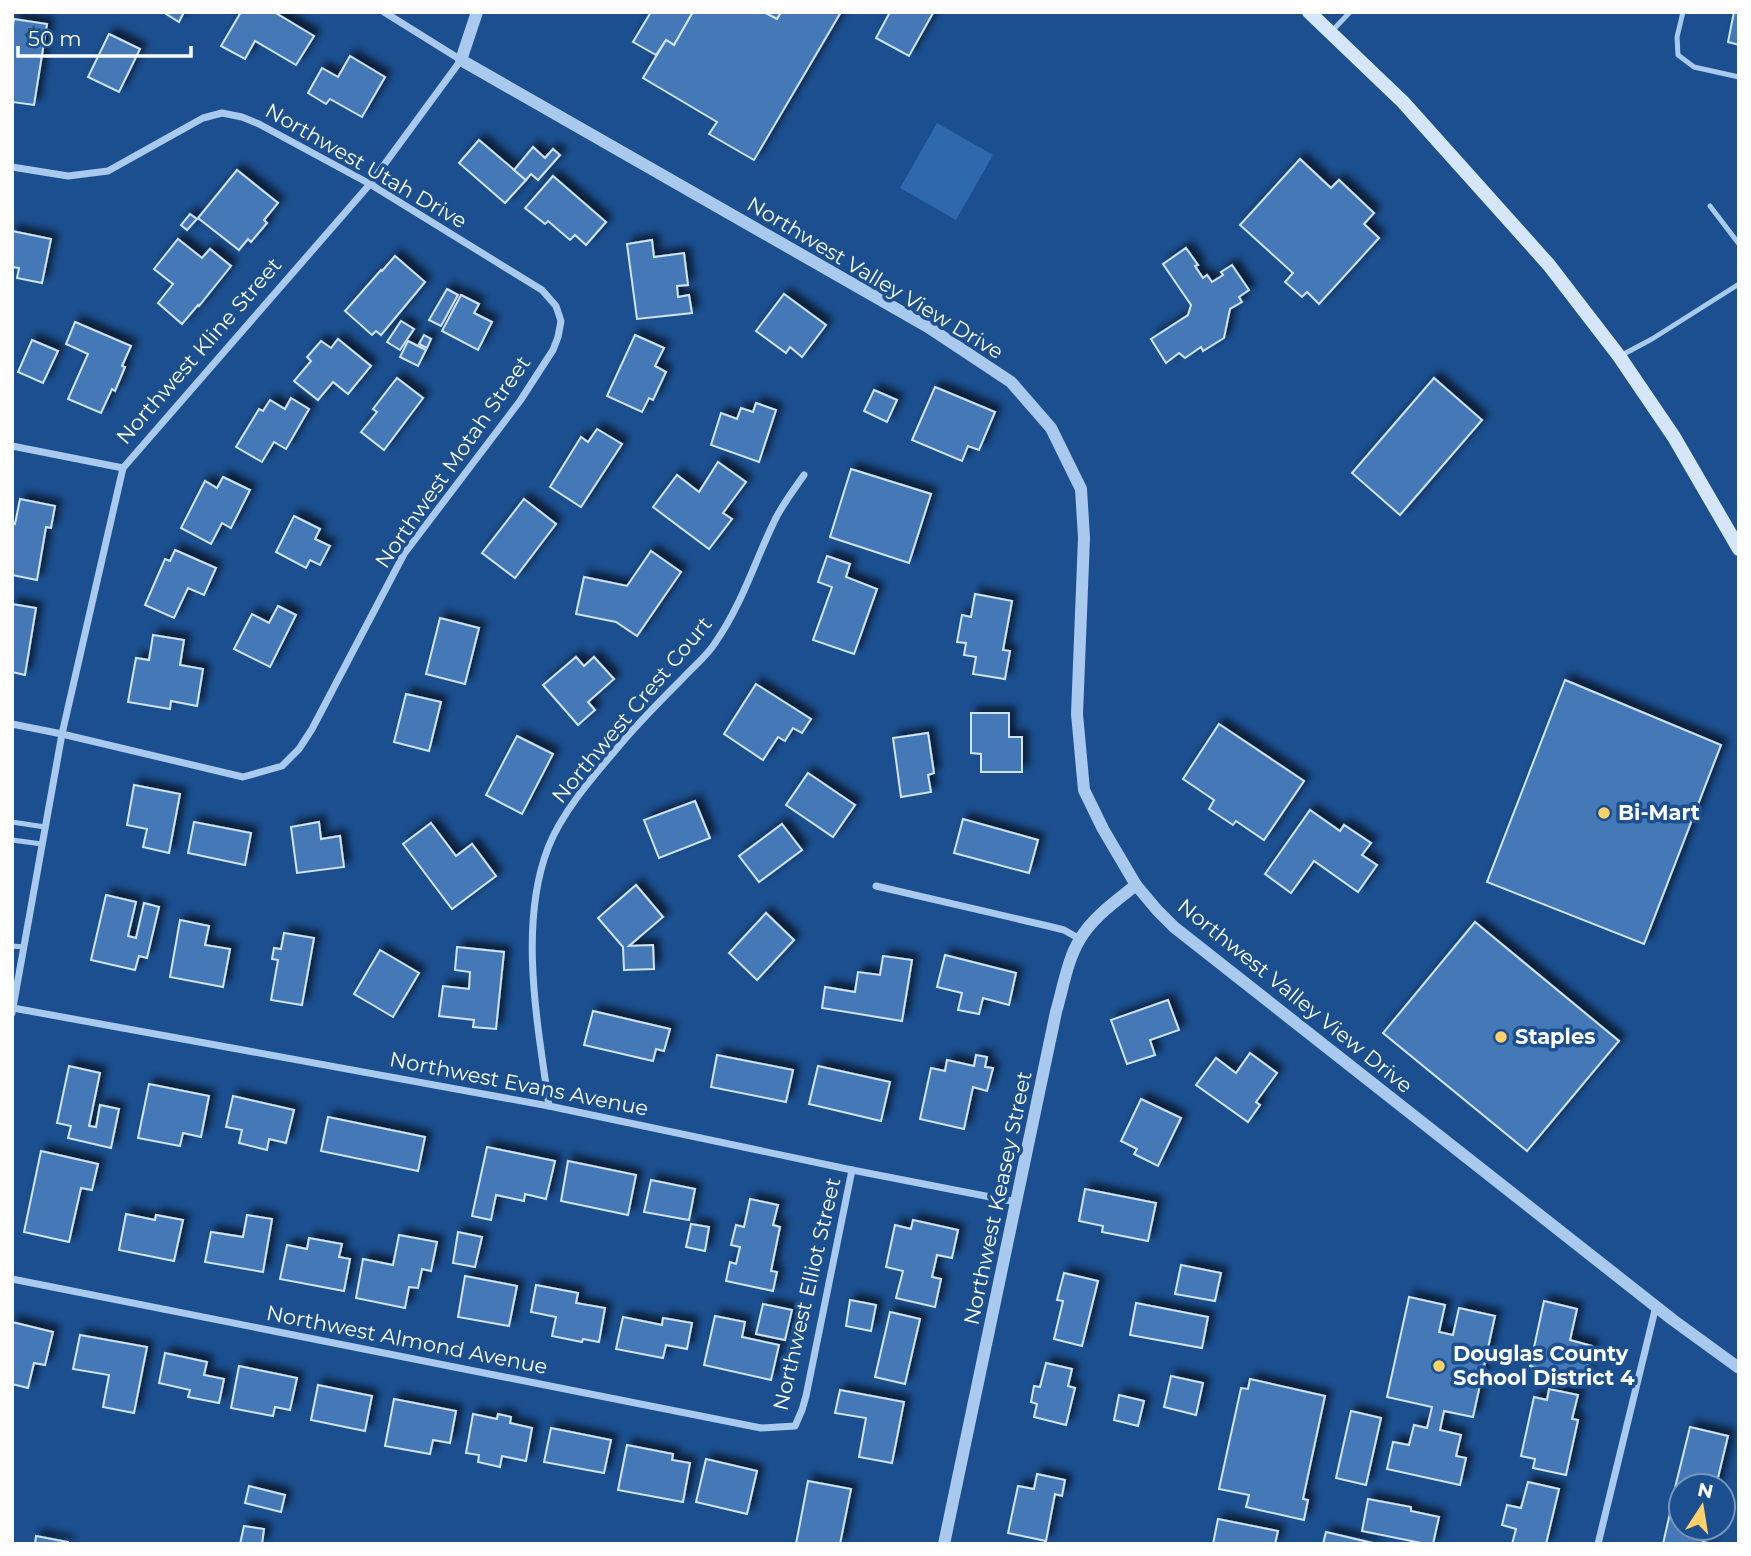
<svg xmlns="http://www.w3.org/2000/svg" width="1751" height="1556" font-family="Montserrat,sans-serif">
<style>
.green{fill:#2e69ad}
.building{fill:#4478b7;stroke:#cfe3fa;stroke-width:2;filter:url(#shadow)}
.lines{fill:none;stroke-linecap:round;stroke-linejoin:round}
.service{stroke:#a9c9ee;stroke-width:5}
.minor{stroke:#a9c9ee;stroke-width:7}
.tertiary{stroke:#a9c9ee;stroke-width:12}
.secondary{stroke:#d6e6fa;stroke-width:14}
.poi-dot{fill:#ffd166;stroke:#1b4f8f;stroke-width:2.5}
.labels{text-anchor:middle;stroke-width:7;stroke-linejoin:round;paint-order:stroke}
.street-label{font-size:21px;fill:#fff;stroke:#1b4f8f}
.poi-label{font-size:21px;font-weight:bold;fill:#fff;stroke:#1b4f8f;text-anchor:start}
</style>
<defs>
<filter id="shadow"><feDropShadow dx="6" dy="-6" stdDeviation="3.5" flood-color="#0009"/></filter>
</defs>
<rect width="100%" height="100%" fill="#1b4f8f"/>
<path class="green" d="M937,123L993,155L956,220L900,188Z"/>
<g class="building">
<path d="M163,12H184L179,22Z"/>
<path d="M241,12H274L314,36L296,65L255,41L245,59L221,46Z"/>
<path d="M651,12H693L674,45L666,40L656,55L633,42Z"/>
<path d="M693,12H764L777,19L781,12H841L754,160L709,134L717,122L643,78L666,40L674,45Z"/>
<path d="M764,12H781L777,19Z"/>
<path d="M890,12L933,13L909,56L876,38Z"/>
<path d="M1734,12H1739V45L1728,42Z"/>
<path d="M14,19L47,24L34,105L12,102V32Z"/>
<path d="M109,34L140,49L119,92L88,77Z"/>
<path d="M350,56L385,77L362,117L330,99L326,104L308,93L322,68L338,77Z"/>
<path d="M479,140L526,180L505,203L459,163Z"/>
<path d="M533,147L545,158L553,149L560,155L538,180L531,174L526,180L514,170Z"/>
<path d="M1300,159L1331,188L1339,180L1374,213L1364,224L1379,238L1319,304L1307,292L1302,297L1285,282L1293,273L1240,225Z"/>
<path d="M237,170L278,203L264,220L267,223L251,242L248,239L239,250L198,218Z"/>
<path d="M553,176L606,222L586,245L575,235L570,240L548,221L545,224L525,208Z"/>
<path d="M190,214L197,219L187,230L181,225Z"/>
<path d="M12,231L51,239L42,283L17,278L19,268L12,267Z"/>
<path d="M178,239L202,258L210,249L231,266L199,306L198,305L182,324L158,303L173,284L154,269Z"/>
<path d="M652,240L654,257L684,253L688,285L677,286L678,297L689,295L692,313L637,319L627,244Z"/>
<path d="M1186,248L1198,265L1195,266L1203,278L1207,275L1212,282L1223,275L1221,272L1232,265L1249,290L1239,297L1242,302L1230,309L1224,338L1203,351L1201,347L1185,358L1179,353L1166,363L1151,339L1188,315L1191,305L1163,264Z"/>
<path d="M395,256L425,282L381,335L376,331L372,335L345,311L381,270L382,271Z"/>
<path d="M447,289L458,295L441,326L429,320Z"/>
<path d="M784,294L826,325L802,357L790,347L786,353L756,331Z"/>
<path d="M461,295L479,304L474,313L492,322L478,350L442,331Z"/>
<path d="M401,321L414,329L400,350L387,342Z"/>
<path d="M75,322L131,346L122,366L125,367L115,391L112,389L101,413L68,399L88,354L66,344Z"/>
<path d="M424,335L431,339L427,348L419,344Z"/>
<path d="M635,335L664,348L655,366L666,372L653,400L649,398L642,412L607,396Z"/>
<path d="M338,339L371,366L348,394L333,382L318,400L294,381L311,361L307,357L321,341L331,348Z"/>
<path d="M32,340L58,351L43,383L18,372Z"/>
<path d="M408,341L426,350L418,366L400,357Z"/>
<path d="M397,378L423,398L384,450L361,432L377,412L373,409Z"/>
<path d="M1434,378L1482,420L1400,515L1352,473Z"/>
<path d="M935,387L995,412L979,450L968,446L962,461L912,440Z"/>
<path d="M874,390L897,400L887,422L864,411Z"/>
<path d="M291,398L309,409L286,449L274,442L262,462L236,447L259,409L263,411L270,400L285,409Z"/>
<path d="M756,403L776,410L759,462L711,445L721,413L737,419L741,408L753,412Z"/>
<path d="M597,429L622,444L581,507L550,487L581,437L588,442Z"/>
<path d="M718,462L746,482L723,513L732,519L709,549L653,507L677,475L699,492Z"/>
<path d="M851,469L931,494L909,563L830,537Z"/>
<path d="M223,477L250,490L231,528L222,523L211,544L181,528L205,481L217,488Z"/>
<path d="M20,499L55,506L51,528L46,527L37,580L12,575V523L15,524Z"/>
<path d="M524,499L556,524L515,578L482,553Z"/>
<path d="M294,516L320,529L315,539L330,546L320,565L310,560L306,568L276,552Z"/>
<path d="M175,550L216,568L204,595L188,588L174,618L145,605L165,559L170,561Z"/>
<path d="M651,551L681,572L637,636L616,622L576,614L584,577L627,586Z"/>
<path d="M827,556L850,564L846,577L877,589L854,654L813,640L832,587L818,582Z"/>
<path d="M975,594L1012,601L1003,650L1010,651L1005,679L973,674L976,657L964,655L966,643L957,642L962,615L971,617Z"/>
<path d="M12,604L36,608L25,675L12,672Z"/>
<path d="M278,606L296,615L270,667L234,649L252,614L269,623Z"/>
<path d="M440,618L479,628L465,684L426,674Z"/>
<path d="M153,635L184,640L180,665L203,669L197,706L171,701L170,709L128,702L136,658L149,660Z"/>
<path d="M576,657L584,666L594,657L614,679L588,702L595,710L578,725L543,685Z"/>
<path d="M1565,680L1721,745L1644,944L1487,882Z"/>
<path d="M756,684L811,719L802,733L793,728L785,741L778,737L763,760L724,734Z"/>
<path d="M406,694L441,702L429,751L394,742Z"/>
<path d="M971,713H1009V737H1022V772H981V754L971,753Z"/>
<path d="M1219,724L1304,781L1264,840L1236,821L1233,825L1209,809L1214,800L1183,779Z"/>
<path d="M928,733L934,773L928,775L931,792L901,797L893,738Z"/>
<path d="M517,736L553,754L522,814L486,795Z"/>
<path d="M808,773L855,805L833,837L786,805Z"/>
<path d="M134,785L180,794L169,853L143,847L147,829L127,825Z"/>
<path d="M695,801L710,838L659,858L644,820Z"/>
<path d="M1310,810L1340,831L1344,825L1371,843L1362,855L1377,865L1358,892L1314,861L1291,893L1265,874Z"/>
<path d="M963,819L1038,840L1029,873L954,853Z"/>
<path d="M194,822L251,833L245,865L188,853Z"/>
<path d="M319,822L321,839L340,836L344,867L297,873L291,827Z"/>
<path d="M431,823L456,856L472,844L496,876L452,909L403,844Z"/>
<path d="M782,824L802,850L759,882L739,856Z"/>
<path d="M636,885L663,917L629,946L653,945L654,969L624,970L623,947L598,918Z"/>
<path d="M106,895L136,902L128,936L136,938L144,903L159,907L147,958L139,956L135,970L91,960Z"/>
<path d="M766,913L794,940L757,980L729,953Z"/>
<path d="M180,920L209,926L205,945L230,949L223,987L170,977Z"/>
<path d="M1475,922L1619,1041L1527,1151L1383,1033Z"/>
<path d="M284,933L314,938L302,1005L271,1000L278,960L272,959L274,948L281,949Z"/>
<path d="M457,947L504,952L496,1029L473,1027L474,1020L439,1016L443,986L469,989L470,972L455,970Z"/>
<path d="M380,950L419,973L393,1017L354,994Z"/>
<path d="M945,955L1016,973L1009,1005L983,998L979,1014L958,1010L962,993L937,987Z"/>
<path d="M883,956L912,960L902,1021L822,1008L825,987L855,992L858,972L880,975Z"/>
<path d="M1168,1000L1179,1030L1150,1040L1155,1055L1127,1064L1111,1020Z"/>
<path d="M593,1011L670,1029L664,1051L656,1049L653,1061L584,1045Z"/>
<path d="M1250,1053L1277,1073L1256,1102L1260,1105L1248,1122L1196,1085L1216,1058L1236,1073Z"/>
<path d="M717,1055L793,1070L786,1102L711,1087Z"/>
<path d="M976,1055L987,1057L985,1067L993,1068L987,1091L973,1087L964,1129L920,1119L931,1068L945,1071L947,1060L974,1066Z"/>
<path d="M69,1066L100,1073L89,1126L96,1127L100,1105L119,1109L111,1148L68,1138L71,1126L57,1123Z"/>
<path d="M818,1066L890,1082L881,1121L809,1104Z"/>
<path d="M149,1084L209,1096L201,1137L183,1133L180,1146L138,1138Z"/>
<path d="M233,1096L294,1110L286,1143L269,1139L267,1150L239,1143L242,1130L226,1127Z"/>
<path d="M1141,1099L1181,1118L1158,1166L1134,1154L1137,1149L1121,1141Z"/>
<path d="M328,1117L425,1137L418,1171L321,1151Z"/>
<path d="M487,1147L555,1161L546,1199L525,1194L524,1201L496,1195L491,1220L472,1216Z"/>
<path d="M41,1151L98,1164L92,1190L81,1188L69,1242L24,1232Z"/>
<path d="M568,1161L636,1175L628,1215L561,1201Z"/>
<path d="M651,1180L695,1189L689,1220L644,1212Z"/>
<path d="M1085,1189L1156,1203L1148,1241L1102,1232L1103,1226L1079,1221Z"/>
<path d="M750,1199L778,1205L773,1225L780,1227L771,1271L777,1272L773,1291L726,1281L730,1262L736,1264L740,1247L731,1245L736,1225L744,1227Z"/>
<path d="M126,1214L155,1220L156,1215L183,1220L174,1261L119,1250Z"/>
<path d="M247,1215L272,1219L263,1272L205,1262L211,1232L243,1237Z"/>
<path d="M913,1220L958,1230L952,1258L937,1255L932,1277L941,1279L935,1307L896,1298L903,1271L886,1267L895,1225L911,1229Z"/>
<path d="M691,1224L709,1227L705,1251L686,1247Z"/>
<path d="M458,1232L482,1237L475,1267L453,1263Z"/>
<path d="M399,1235L437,1242L431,1271L422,1269L418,1288L409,1287L405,1308L356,1298L363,1259L393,1265Z"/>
<path d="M309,1238L342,1244L339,1257L350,1259L344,1291L280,1279L287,1245L307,1249Z"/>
<path d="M1181,1265L1221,1273L1215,1301L1175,1294Z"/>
<path d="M1064,1273L1098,1281L1082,1346L1054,1339L1063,1301L1057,1300Z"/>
<path d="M465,1276L517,1286L509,1326L458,1317Z"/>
<path d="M536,1285L578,1293L576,1303L605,1308L599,1342L583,1339L582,1342L552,1336L556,1317L531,1312Z"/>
<path d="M1409,1297L1445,1305L1439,1332L1453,1335L1459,1308L1495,1316L1473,1417L1444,1411L1440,1430L1461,1435L1456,1456L1466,1458L1460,1485L1387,1469L1393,1442L1409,1445L1414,1425L1427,1428L1432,1407L1387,1397Z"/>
<path d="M850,1300L876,1305L871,1331L846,1326Z"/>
<path d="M1544,1301L1577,1309L1570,1340L1592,1346L1585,1379L1530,1366Z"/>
<path d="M1136,1303L1208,1317L1202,1348L1130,1335Z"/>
<path d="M763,1304L792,1310L785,1340L756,1334Z"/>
<path d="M890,1312L920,1319L905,1384L875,1377Z"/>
<path d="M715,1316L745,1322L742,1337L779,1345L771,1380L704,1365Z"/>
<path d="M623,1317L662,1325L663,1318L692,1323L687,1349L666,1345L663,1358L616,1349Z"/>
<path d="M12,1322L53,1332L45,1365L34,1363L28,1388L12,1384Z"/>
<path d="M80,1335L147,1347L134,1413L103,1407L109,1375L73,1369Z"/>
<path d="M165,1353L207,1362L204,1375L224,1379L219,1403L188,1397L190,1390L159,1383Z"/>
<path d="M1046,1363L1072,1369L1068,1386L1075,1388L1066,1425L1034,1417L1037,1404L1031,1402L1034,1386L1040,1387Z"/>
<path d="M239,1366L297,1378L290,1410L275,1407L273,1416L231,1408Z"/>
<path d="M1171,1376L1203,1383L1196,1415L1164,1407Z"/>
<path d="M1250,1379L1325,1396L1303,1499L1308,1500L1304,1520L1246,1507L1249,1495L1219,1489L1241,1388L1248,1389Z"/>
<path d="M318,1385L372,1396L365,1431L311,1420Z"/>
<path d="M1549,1389L1578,1395L1572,1419L1578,1420L1566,1475L1533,1468L1535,1459L1521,1456L1534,1397L1547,1400Z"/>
<path d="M840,1390L904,1402L892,1463L859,1457L866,1418L835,1413Z"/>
<path d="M1119,1395L1144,1401L1138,1426L1114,1420Z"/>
<path d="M394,1399L456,1411L450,1443L433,1440L430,1454L385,1446Z"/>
<path d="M1351,1411L1381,1418L1366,1485L1336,1478Z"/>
<path d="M473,1414L497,1419L498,1414L511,1417L510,1423L532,1428L526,1461L502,1456L500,1467L478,1462L479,1455L466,1453Z"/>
<path d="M1690,1427L1728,1436L1716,1486H1681V1498L1673,1496Z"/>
<path d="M551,1428L611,1440L604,1473L544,1462Z"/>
<path d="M627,1445L673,1454L672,1460L690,1463L683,1502L618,1490Z"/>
<path d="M706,1459L757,1471L747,1514L696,1502Z"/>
<path d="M1037,1474L1065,1480L1062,1496L1055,1494L1046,1541L1008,1533L1018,1486L1034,1489Z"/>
<path d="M808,1481L851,1489L840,1544H796Z"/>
<path d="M1528,1482L1559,1489L1546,1544H1512L1516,1529L1502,1525L1507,1505L1521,1508Z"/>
<path d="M249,1486L285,1495L281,1512L245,1503Z"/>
<path d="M1368,1499L1411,1507V1511L1439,1517L1433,1544H1426L1362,1531Z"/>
<path d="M1670,1513L1681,1515V1528H1706L1703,1542L1714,1544H1663Z"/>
<path d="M1218,1519L1278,1531L1275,1544H1213Z"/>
<path d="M244,1526L264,1529L262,1544H240Z"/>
<path d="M1326,1532L1377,1544H1323Z"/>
<path d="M36,1536L68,1542V1544H35Z"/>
</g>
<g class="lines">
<g class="service">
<path d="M1683,12L1677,37L1678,55L1694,67L1739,77"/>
<path d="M1331,32L1350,12"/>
<path d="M1710,206L1739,244"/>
<path d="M1622,355L1652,339L1739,284"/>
<path d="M12,822L45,827"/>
<path d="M12,840L42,844"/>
<path d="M12,946L24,947"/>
</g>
<g class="minor">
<path d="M12,167L68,176L108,171L203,118L222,113L242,117L259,124L370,184L542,290L556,306L561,321L558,337L553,350L520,401L404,554L312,729L299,749L282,766L243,777L62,734L12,724"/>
<path d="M12,446L123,468"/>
<path d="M876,886L1048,926L1064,930L1080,939"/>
<path d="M13,1008L549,1106L852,1170L1016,1202"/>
<path d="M12,1013L62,734L123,468L370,184L461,60L384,12"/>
<path d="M549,1106C538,1026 518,926 548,848C561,814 590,780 614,752C635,726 659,702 683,678C693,667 707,656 715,643C741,606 754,564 773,524C781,506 793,491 804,475"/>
<path d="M12,1279L761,1428L795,1426L802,1410L806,1396L852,1170"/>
<path d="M1598,1544L1656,1306"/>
</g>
<g class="tertiary">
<path d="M477,12L461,60L928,327L1011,382L1051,428L1081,489L1084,538L1077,714L1084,790L1103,829L1136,885L1157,910L1174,927L1673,1320L1739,1368"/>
<path d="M944,1544L1056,1012C1063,989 1067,960 1080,939C1093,917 1116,901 1136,885"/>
</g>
<path class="secondary" d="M1309,12L1403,102L1549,265L1619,356L1674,437L1739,549"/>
</g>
<g class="poi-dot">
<circle cx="1604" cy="813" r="7"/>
<circle cx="1501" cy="1037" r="7"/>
<circle cx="1439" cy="1366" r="7"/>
</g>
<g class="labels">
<g class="street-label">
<text transform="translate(366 166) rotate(30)" y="7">Northwest Utah Drive</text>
<text transform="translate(875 278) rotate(31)" y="7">Northwest Valley View Drive</text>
<text transform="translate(199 351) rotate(-49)" y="7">Northwest Kline Street</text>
<text transform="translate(453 462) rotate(-55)" y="7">Northwest Motah Street</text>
<text transform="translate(632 710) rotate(-50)" y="7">Northwest Crest Court</text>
<text transform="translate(1295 996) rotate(39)" y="7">Northwest Valley View Drive</text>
<text transform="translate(519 1084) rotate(11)" y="7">Northwest Evans Avenue</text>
<text transform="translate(998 1198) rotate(-78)" y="7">Northwest Keasey Street</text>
<text transform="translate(807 1294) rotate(-77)" y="7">Northwest Elliot Street</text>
<text transform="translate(407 1340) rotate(11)" y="7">Northwest Almond Avenue</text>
</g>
<g class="poi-label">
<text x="1618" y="820">Bi-Mart</text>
<text x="1515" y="1044">Staples</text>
<text x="1453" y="1361">Douglas County<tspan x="1453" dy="24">School District 4</tspan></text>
</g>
</g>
<rect width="1751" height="1556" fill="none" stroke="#ffffff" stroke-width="28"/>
<g transform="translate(1702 1507) rotate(12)"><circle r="33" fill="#1b4f8f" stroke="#7695bc" stroke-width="2"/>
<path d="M0-5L12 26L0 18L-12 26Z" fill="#ffd166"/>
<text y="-10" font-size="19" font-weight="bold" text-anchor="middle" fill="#ffffff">N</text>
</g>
<path d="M18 46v10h173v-10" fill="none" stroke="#ffffff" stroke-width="3.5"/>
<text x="28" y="46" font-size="21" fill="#ffffff" stroke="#1b4f8f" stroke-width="5" paint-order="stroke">50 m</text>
</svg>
